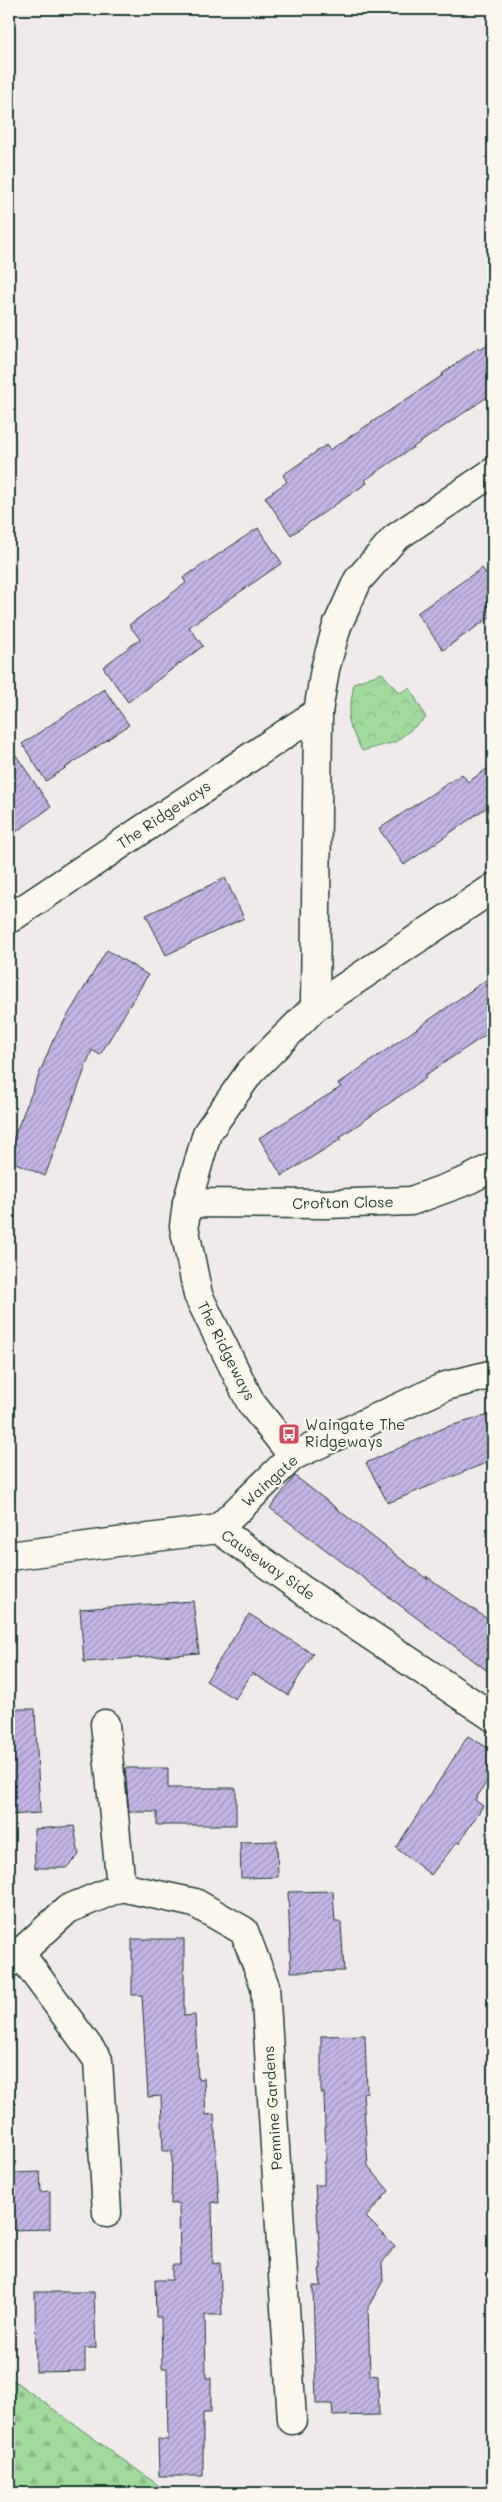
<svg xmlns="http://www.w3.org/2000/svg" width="502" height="2502" font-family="Mali,sans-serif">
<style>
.forest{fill:url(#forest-firs);stroke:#608b68}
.park{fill:url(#park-crowns);stroke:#608b68}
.building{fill:url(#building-hatch);stroke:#1f3d34}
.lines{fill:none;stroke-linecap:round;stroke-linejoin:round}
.street-casing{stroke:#1f3d34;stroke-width:31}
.secondary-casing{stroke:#1f3d34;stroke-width:31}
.street{stroke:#fbf7ec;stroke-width:28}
.secondary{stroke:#fbf7ec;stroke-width:28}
.labels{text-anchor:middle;stroke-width:4.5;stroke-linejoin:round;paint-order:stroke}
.street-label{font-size:15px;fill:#1f3d34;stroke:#fbf7ec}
.poi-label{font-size:15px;fill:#1f3d34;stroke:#fbf7ec;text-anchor:start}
</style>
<defs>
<pattern id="forest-firs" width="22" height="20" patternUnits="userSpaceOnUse" patternTransform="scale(1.25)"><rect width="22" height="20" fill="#a2d99d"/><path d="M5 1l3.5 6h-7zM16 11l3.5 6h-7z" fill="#8bbb88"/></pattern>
<pattern id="park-crowns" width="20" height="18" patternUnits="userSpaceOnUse" patternTransform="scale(1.25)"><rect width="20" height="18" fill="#a2d99d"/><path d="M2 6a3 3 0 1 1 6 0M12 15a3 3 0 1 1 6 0" fill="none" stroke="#8bbb88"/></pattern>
<pattern id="building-hatch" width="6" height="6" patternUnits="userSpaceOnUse" patternTransform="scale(1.25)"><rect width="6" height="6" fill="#c4b4e5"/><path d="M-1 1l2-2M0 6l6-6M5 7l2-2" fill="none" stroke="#9f94ba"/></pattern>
</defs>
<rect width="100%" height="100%" fill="#f0eaeb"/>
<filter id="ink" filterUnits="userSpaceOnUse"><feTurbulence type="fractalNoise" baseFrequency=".02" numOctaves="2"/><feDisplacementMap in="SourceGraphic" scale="10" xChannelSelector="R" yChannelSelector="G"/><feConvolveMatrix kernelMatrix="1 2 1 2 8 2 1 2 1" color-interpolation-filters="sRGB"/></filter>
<g filter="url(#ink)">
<path class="forest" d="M9,2377L169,2493H9Z"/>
<path class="park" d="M382,673L399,693L410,688L426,718L395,742L362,751L348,722L354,683Z"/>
<g class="building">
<path d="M493,341V393L365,480L367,483L291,535L265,497L287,482L283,475L326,445L330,450L443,375L442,374L479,347L480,349Z"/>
<path d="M258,528L282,563L189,627L203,646L128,702L103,667L140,639L129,625L186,583L183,578Z"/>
<path d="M482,568L493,585V615L443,650L417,613Z"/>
<path d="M104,689L129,725L46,781L22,744Z"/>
<path d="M9,745L51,807L9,837Z"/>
<path d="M493,765V803L404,865L379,829L462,774L468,782Z"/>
<path d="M225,878L244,918L166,955L146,915Z"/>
<path d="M107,950L148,975L100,1055L92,1050L45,1176L9,1160V1149L53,1040Z"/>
<path d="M493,975V1030L424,1076L426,1078L340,1137L341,1139L282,1176L259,1138L341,1087L338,1084Z"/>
<path d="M493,1414V1460L388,1503L366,1463L446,1427Z"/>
<path d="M295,1476L428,1580L426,1576L493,1623V1675L270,1508Z"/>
<path d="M193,1601L199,1653L84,1662L80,1609Z"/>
<path d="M249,1614L313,1654L288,1695L252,1673L235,1699L206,1681Z"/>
<path d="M9,1709H35L40,1813L9,1815Z"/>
<path d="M468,1736L493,1751V1772L475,1800L483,1806L459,1843L457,1842L431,1875L396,1848Z"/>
<path d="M125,1768H168V1788H236V1825H157V1812H129Z"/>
<path d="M74,1826L79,1855L66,1868H35L34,1829Z"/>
<path d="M277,1841L278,1877L241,1878L240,1842Z"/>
<path d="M333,1891L335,1922H341L344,1971L291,1972L288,1892Z"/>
<path d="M132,1939H184V2016L195,2015L198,2079L204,2078L206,2115L214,2114L219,2203L212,2202L213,2264L220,2263L222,2315H205L206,2378H211V2412H203V2476H159L158,2439L168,2440L167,2368H162L161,2317H156L155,2280H172V2265H180L179,2203L171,2204L172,2151H163L161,2096L148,2097L142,1995H132Z"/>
<path d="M365,2035L367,2092L363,2093L368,2166L389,2191L366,2217L395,2246L382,2263L383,2281L368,2307L370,2375L378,2376L379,2415L333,2416L332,2404H316L313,2286H321L319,2269H321L315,2185H324V2162L326,2161L324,2093H321V2036Z"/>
<path d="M40,2172L41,2192L50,2191V2229L10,2230L11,2173Z"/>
<path d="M35,2292H94L96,2348H85V2371L36,2372Z"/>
</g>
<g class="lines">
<g class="street-casing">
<g id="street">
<path d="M9,919L318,712"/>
<path d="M315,1007L318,712L325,669L337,626L358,580L395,538L493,472"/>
<path d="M187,1203L327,1204L411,1201L466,1181L493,1167"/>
<path d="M293,1456L251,1403L198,1295L184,1226L187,1203L207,1133L250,1072L315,1007L493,888"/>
<path d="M218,1529L293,1456L446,1386L493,1374"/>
<path d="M105,1724L121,1887"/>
<path d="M20,1953L98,2060L107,2213"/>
<path d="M9,1963L68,1909L121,1887L195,1903L244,1931L265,1986L292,2420"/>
</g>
</g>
<g class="secondary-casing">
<path id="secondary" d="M9,1556L218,1529L304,1591L493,1717"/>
</g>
<use href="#street" class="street"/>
<use href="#secondary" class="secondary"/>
</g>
</g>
<defs>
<g id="bus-square" transform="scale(1.125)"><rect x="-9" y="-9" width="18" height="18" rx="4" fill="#d1495b" stroke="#fbf7ec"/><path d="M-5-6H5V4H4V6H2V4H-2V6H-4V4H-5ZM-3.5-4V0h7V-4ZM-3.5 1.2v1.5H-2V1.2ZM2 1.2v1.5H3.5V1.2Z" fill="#fff"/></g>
</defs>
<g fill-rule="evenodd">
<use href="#bus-square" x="289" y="1434"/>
</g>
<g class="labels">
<g class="street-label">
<text transform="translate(164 815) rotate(-34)" y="5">The Ridgeways</text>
<text transform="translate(343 1203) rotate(-1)" y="5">Crofton Close</text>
<text transform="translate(226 1351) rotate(63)" y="5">The Ridgeways</text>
<text transform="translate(270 1481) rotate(-42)" y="5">Waingate</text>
<text transform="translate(268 1565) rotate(35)" y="5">Causeway Side</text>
<text transform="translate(273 2108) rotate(-94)" y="5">Pennine Gardens</text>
</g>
<g class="poi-label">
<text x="305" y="1430">Waingate The<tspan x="305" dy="17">Ridgeways</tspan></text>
</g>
</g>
<rect width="502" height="2502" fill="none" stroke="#fbf7ec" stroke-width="30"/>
<rect x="15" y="15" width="472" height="2472" fill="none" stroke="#1f3d34" stroke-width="2" filter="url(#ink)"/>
</svg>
